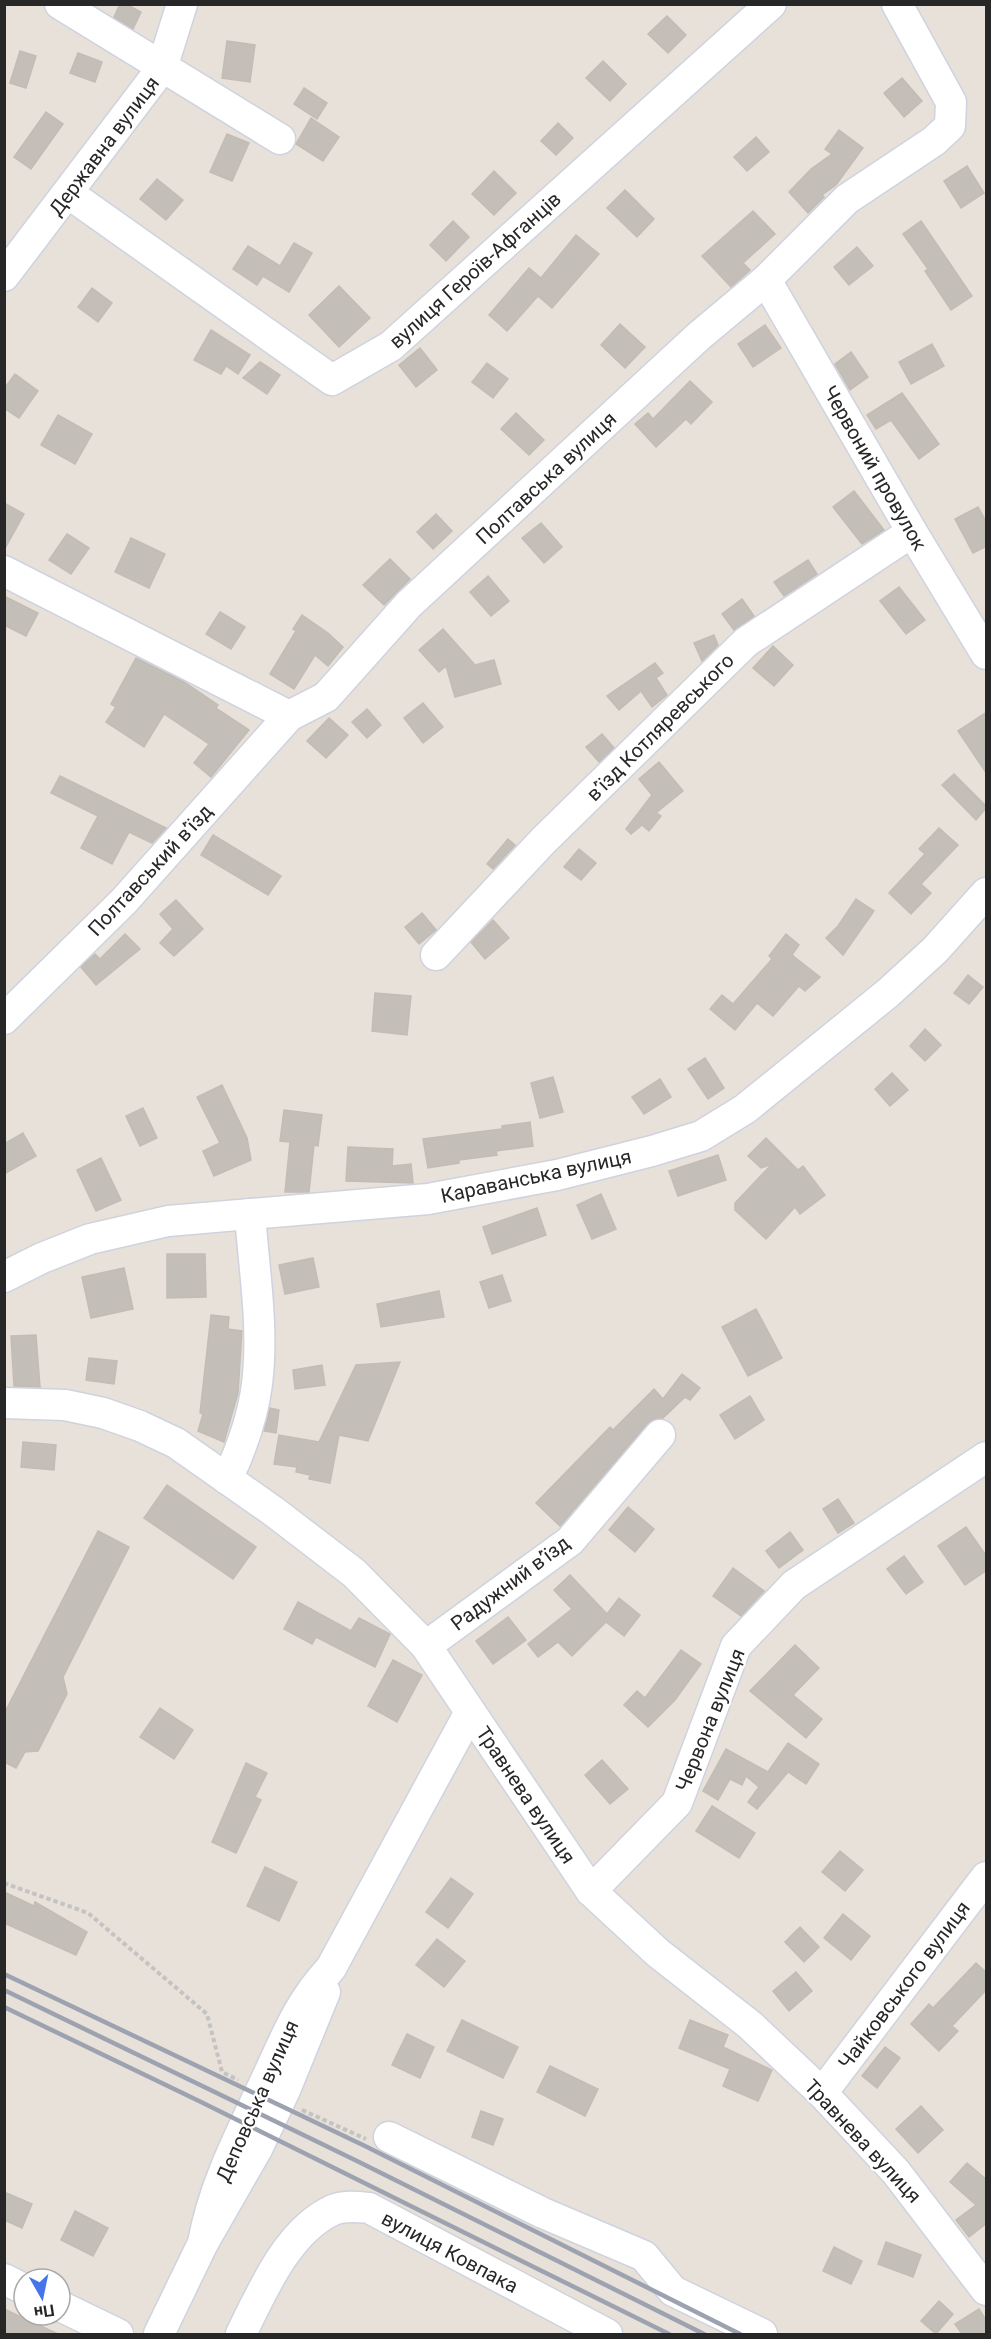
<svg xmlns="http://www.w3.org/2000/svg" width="991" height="2339" font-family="Roboto,sans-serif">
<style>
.building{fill:#c4beb9;stroke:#c3bcb4;stroke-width:1.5}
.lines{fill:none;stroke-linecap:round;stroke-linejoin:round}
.minor-casing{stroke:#cfd3df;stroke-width:33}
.path{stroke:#c3c3c3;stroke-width:4;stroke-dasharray:4.5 3;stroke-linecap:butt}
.minor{stroke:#fff;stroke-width:30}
.rail{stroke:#9da2b0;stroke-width:4.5}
.labels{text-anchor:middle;stroke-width:4.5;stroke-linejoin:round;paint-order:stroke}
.street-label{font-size:20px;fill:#272727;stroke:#fff}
</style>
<rect width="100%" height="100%" fill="#e8e1d9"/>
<g class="building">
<path d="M120,4H126L141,12L133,29L114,17Z"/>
<path d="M667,16L686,35L668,53L648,34Z"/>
<path d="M227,41L255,45L250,82L222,78Z"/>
<path d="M20,51L36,56L26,88L10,83Z"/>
<path d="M78,53L102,62L95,82L70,73Z"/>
<path d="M603,61L626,84L610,101L586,78Z"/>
<path d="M902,78L922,101L904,117L884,93Z"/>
<path d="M304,88L327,103L317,119L294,104Z"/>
<path d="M46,112L63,124L31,169L14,157Z"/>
<path d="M311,118L339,137L323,161L296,144Z"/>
<path d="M558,123L573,138L556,155L541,141Z"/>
<path d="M839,130L863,148L836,185L822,195L824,197L808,213L789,192L811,169L832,154L825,149Z"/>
<path d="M227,134L249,143L232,181L210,172Z"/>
<path d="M756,137L769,152L747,171L734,157Z"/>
<path d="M967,166L984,193L961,208L944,181Z"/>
<path d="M494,171L516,193L494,215L472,194Z"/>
<path d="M157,179L183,200L166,220L140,199Z"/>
<path d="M625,190L654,219L637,237L607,208Z"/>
<path d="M753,211L775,234L743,263L750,270L731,287L702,256Z"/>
<path d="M453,221L469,237L446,261L430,245Z"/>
<path d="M921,221L972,296L951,310L925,271L928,269L903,234Z"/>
<path d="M576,235L599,254L552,308L538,296L507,331L489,315L529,268L541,278Z"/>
<path d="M294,243L312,253L289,292L263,276L257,285L233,269L248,246L280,266Z"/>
<path d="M857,247L873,266L849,285L834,267Z"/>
<path d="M339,286L370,318L339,347L309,315Z"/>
<path d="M92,288L112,303L98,322L78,307Z"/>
<path d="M620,324L645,347L625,368L601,345Z"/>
<path d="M765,325L781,348L753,367L738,344Z"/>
<path d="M211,330L250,355L238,374L226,366L221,374L194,360Z"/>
<path d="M932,344L944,366L911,384L899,362Z"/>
<path d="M420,348L437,370L416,387L399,365Z"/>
<path d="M851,352L868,377L850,390L835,364Z"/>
<path d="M260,362L280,375L267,394L243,378Z"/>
<path d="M487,363L508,379L493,398L472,382Z"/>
<path d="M15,374L38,391L19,418L4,408V389Z"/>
<path d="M690,381L712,402L691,424L686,419L656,447L635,424L648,413L653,419Z"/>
<path d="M902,393L939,444L919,459L891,420L876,429L867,415Z"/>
<path d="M516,413L544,440L529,455L501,429Z"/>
<path d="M58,415L92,434L75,464L41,445Z"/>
<path d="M854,491L884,530L862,544L833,507Z"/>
<path d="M4,503L24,514L4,550Z"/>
<path d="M978,507L987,523V546L973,553L955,519Z"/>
<path d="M436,514L452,531L433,549L417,532Z"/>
<path d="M541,523L562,547L544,563L522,538Z"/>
<path d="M67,534L89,548L71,574L49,560Z"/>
<path d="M131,538L165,554L149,588L115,572Z"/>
<path d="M390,559L410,579L384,605L363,585Z"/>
<path d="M808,560L817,574L784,596L774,582Z"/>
<path d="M488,576L509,601L491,616L470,592Z"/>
<path d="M899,587L925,620L906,634L880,601Z"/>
<path d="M4,596L38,613L26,636L4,625Z"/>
<path d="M742,599L754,616L734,630L722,614Z"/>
<path d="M220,612L245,627L231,649L206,634Z"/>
<path d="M302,615L328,633L343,647L328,666L315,655L294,689L270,674L296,631L293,629Z"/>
<path d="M443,629L475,665L494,660L501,684L455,697L446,666L439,672L419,650Z"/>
<path d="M714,635L718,645L702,661L694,643Z"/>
<path d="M773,646L793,665L774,686L753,668Z"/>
<path d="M136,658L184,682L218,705L216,708L249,730L211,777L194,763L209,744L164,714L144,747L106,722L116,707L111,704Z"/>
<path d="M655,663L663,673L656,678L667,695L652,707L641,691L619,710L607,696Z"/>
<path d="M423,703L443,727L423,743L404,718Z"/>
<path d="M367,709L381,725L367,738L352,722Z"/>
<path d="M987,712V774L958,731Z"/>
<path d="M329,718L348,735L326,758L307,741Z"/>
<path d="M602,734L614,748L599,762L586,747Z"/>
<path d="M659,762L683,791L656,813L661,816L649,831L642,825L631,834L626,829L652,795L639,779Z"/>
<path d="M954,774L987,807L976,820L942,785Z"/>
<path d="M60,776L166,828L152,843L129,832L112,864L81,848L98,816L51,793Z"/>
<path d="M939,828L958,845L921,884L931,893L911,914L889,893L925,854L919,849Z"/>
<path d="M213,835L281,876L268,895L201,855Z"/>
<path d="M508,839L515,845L493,869L487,864Z"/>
<path d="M579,849L596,863L581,880L564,867Z"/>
<path d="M856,899L874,911L843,955L826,938L838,926Z"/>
<path d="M176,900L203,929L174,956L160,943L173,929L160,914Z"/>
<path d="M422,913L436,930L419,944L405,927Z"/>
<path d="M493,920L509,938L485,959L471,942Z"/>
<path d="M125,934L140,949L96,985L81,967L95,954L100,959Z"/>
<path d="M786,934L799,945L792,955L820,977L805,991L799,986L773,1016L757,1003L735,1030L710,1009L722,995L733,1004L772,959L769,956Z"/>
<path d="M968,975L983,987L969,1004L954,993Z"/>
<path d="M375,993L411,996L407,1035L372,1031Z"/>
<path d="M925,1029L941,1045L925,1061L910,1046Z"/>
<path d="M705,1058L724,1088L708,1099L688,1069Z"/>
<path d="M892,1073L908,1090L890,1106L875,1089Z"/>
<path d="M553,1077L563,1112L540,1118L531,1083Z"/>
<path d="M660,1079L671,1097L644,1114L632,1097Z"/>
<path d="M222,1085L247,1138L251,1160L214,1176L203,1151L220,1143L197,1097Z"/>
<path d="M143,1108L157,1138L140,1146L126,1116Z"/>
<path d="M284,1110L322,1115L318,1146L314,1145L309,1192H285L290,1142L280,1141Z"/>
<path d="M530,1122L533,1146L496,1151L497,1155L459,1160V1163L428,1168L423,1139L502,1129V1126Z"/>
<path d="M23,1133L36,1156L4,1174V1144Z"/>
<path d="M766,1138L798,1170L803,1166L825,1195L800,1214L795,1207L766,1239L735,1210V1203L772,1164L761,1168L748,1156Z"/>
<path d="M348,1147L393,1149L392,1166L411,1164L413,1183L346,1181Z"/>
<path d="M718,1155L726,1180L678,1196L669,1171Z"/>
<path d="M101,1158L121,1200L96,1211L77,1170Z"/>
<path d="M601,1194L616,1229L592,1239L577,1205Z"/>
<path d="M537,1208L546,1235L492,1254L483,1227Z"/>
<path d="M167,1254H205L206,1297L167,1298Z"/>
<path d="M313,1258L319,1287L285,1294L279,1265Z"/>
<path d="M124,1268L133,1309L91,1318L82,1277Z"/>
<path d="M502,1275L511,1301L489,1308L480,1282Z"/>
<path d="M439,1291L444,1317L381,1327L377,1304Z"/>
<path d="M756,1309L782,1358L748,1376L722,1327Z"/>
<path d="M211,1315L229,1317L228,1329L242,1331L238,1393L224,1442L198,1431L203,1414L200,1413Z"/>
<path d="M36,1335L40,1387L14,1386L11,1336Z"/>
<path d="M89,1358L117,1361L114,1384L86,1380Z"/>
<path d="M400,1362L368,1441L339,1435L330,1483L309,1479L310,1475L296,1472L297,1467L274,1464L279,1435L319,1442L356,1365Z"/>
<path d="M322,1365L325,1385L295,1389L293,1370Z"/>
<path d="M682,1374L700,1388L690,1400L685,1397L663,1418L655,1419L647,1424L560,1526L536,1503L610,1427L613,1430L654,1389L663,1399Z"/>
<path d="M750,1396L764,1420L735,1439L720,1415Z"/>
<path d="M270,1408L279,1410L276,1433L264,1431Z"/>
<path d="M23,1442L56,1445L54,1470L21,1467Z"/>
<path d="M167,1485L256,1547L233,1579L144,1518Z"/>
<path d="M838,1499L854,1523L838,1533L823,1509Z"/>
<path d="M628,1507L654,1529L635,1552L609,1530Z"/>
<path d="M966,1527L987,1557V1570L965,1585L938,1546Z"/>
<path d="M98,1531L129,1547L63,1677L67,1694L38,1751L25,1752L16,1768L4,1762V1714Z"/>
<path d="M790,1532L803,1550L779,1568L766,1551Z"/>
<path d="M904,1556L923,1582L906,1594L887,1569Z"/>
<path d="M733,1568L764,1591L741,1616L713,1596Z"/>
<path d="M570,1575L607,1614L619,1598L640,1615L624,1636L606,1622L572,1656L558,1642L538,1657L528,1644L572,1609L554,1590Z"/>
<path d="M298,1602L351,1631L359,1618L390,1634L375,1667L316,1637L312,1644L284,1629Z"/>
<path d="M508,1617L526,1640L493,1664L476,1641Z"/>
<path d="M795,1645L819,1668L793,1695L822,1719L806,1738L750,1691Z"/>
<path d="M681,1650L701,1664L675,1700L648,1727L624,1705L637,1691L645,1698Z"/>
<path d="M393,1660L422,1675L397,1722L368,1706Z"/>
<path d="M160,1708L193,1730L174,1759L140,1737Z"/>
<path d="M788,1743L819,1764L806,1784L788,1772L757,1809L748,1802L759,1787L746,1776L742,1785L730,1779L718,1800L703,1791L726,1749L768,1772Z"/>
<path d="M602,1760L628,1789L610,1804L585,1775Z"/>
<path d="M246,1763L267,1773L255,1797L261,1800L236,1853L212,1842Z"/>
<path d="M712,1806L755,1833L739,1858L696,1831Z"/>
<path d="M840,1851L863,1870L845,1891L822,1872Z"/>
<path d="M265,1867L297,1882L279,1921L247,1906Z"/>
<path d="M451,1878L473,1894L448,1928L426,1912Z"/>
<path d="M4,1892L34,1906L35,1902L87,1932L76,1955L4,1923Z"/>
<path d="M843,1914L870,1936L851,1960L824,1938Z"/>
<path d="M800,1927L819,1947L804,1962L785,1942Z"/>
<path d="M437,1939L465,1961L444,1987L416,1965Z"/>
<path d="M976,1963L987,1973V1989L952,2026L958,2031L939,2051L911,2024L929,2004L933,2008Z"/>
<path d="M796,1972L812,1991L789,2011L773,1991Z"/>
<path d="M462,2020L518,2047L503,2078L447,2051Z"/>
<path d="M690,2020L728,2035L723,2047L772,2070L758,2101L723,2086L730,2069L679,2048Z"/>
<path d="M407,2034L434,2047L420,2078L392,2065Z"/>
<path d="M885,2047L900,2058L877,2088L862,2076Z"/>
<path d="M550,2066L598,2089L585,2116L537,2092Z"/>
<path d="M921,2106L943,2130L918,2153L896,2129Z"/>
<path d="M481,2111L503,2119L493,2145L472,2137Z"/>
<path d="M967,2163L987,2180V2223L969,2237L956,2220L976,2205L950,2182Z"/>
<path d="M4,2192L32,2204L22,2228L4,2220Z"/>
<path d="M75,2211L108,2228L93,2256L61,2240Z"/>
<path d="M886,2242L921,2255L913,2277L878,2264Z"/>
<path d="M834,2247L862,2261L851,2284L823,2271Z"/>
<path d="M939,2301L953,2314L936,2334L921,2321Z"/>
<path d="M4,2309L58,2334H4Z"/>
<path d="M979,2309L987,2322V2334H962L955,2324Z"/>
</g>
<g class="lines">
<g class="minor-casing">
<g id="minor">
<path d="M60,4L280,139"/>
<path d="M68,193L332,380L391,346L771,4"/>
<path d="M4,276L162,68L182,4"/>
<path d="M766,280L912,532L986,654"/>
<path d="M4,571L289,716L326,697L409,604L699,336L766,280L847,199L934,141L950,126L951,102L897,4"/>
<path d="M436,955L543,841L746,642L912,532"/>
<path d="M4,1019L124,901L289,716"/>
<path d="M4,1277L42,1258L90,1239L168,1221L428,1199L557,1175L652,1151L701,1136L745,1109L888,993L935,950L986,893"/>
<path d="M4,1403L65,1405L103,1413L140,1426L176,1443L273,1511L354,1573L426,1646L591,1891L658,1953L750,2025L822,2093L896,2172L986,2290"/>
<path d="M227,1479C241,1450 253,1416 257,1384C264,1328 254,1270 250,1214"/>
<path d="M426,1646L570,1541L660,1435"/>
<path d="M591,1891L677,1803L736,1646L794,1585L986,1457"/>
<path d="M822,2093L986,1877"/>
<path d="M389,2137L543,2213L644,2256L673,2291L762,2334"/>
<path d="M203,2243C213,2187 239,2137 263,2086C285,2040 296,2006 331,1968L470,1712"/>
<path d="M4,2279L24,2289"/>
<path d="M60,2306L118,2334"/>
<path d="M159,2334L203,2243L257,2149L285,2090L325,1992"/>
<path d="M241,2334C262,2292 287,2231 333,2210C344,2205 358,2207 369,2208L607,2334"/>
</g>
</g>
<g class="path">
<path d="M4,1883L88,1913L207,2014L222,2072L238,2080"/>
<path d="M302,2110L366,2139"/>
</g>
<use href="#minor" class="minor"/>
<g class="rail">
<path d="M4,1974L365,2146L740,2334"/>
<path d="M4,1990L357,2161L704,2334"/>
<path d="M4,2007L199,2101L669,2334"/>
</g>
</g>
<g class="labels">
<g class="street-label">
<text transform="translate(104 146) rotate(-53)" y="7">Державна вулиця</text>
<text transform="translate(475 270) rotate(-42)" y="7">вулиця Героїв-Афганців</text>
<text transform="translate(875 468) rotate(60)" y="7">Червоний провулок</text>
<text transform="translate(546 478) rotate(-43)" y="7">Полтавська вулиця</text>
<text transform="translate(660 727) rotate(-45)" y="7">в’їзд Котляревського</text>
<text transform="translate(150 870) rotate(-47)" y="7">Полтавський в’їзд</text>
<text transform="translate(536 1176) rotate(-12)" y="7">Караванська вулиця</text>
<text transform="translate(510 1583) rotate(-37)" y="7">Радужний в’їзд</text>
<text transform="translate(710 1720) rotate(-68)" y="7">Червона вулиця</text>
<text transform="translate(526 1795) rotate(56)" y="7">Травнева вулиця</text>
<text transform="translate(904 1985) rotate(-53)" y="7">Чайковського вулиця</text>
<text transform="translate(257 2101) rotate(-66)" y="7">Деповська вулиця</text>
<text transform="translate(863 2141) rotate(47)" y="7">Травнева вулиця</text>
<text transform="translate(450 2252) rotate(28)" y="7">вулиця Ковпака</text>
</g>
</g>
<rect width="991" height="2339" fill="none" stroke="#272727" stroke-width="12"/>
<g transform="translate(42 2297) rotate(171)"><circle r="28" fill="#ffffff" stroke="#a9a9a9" stroke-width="1.5"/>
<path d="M0-4.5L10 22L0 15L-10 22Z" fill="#4674e9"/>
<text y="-9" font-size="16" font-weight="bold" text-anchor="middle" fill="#272727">Пн</text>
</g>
</svg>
